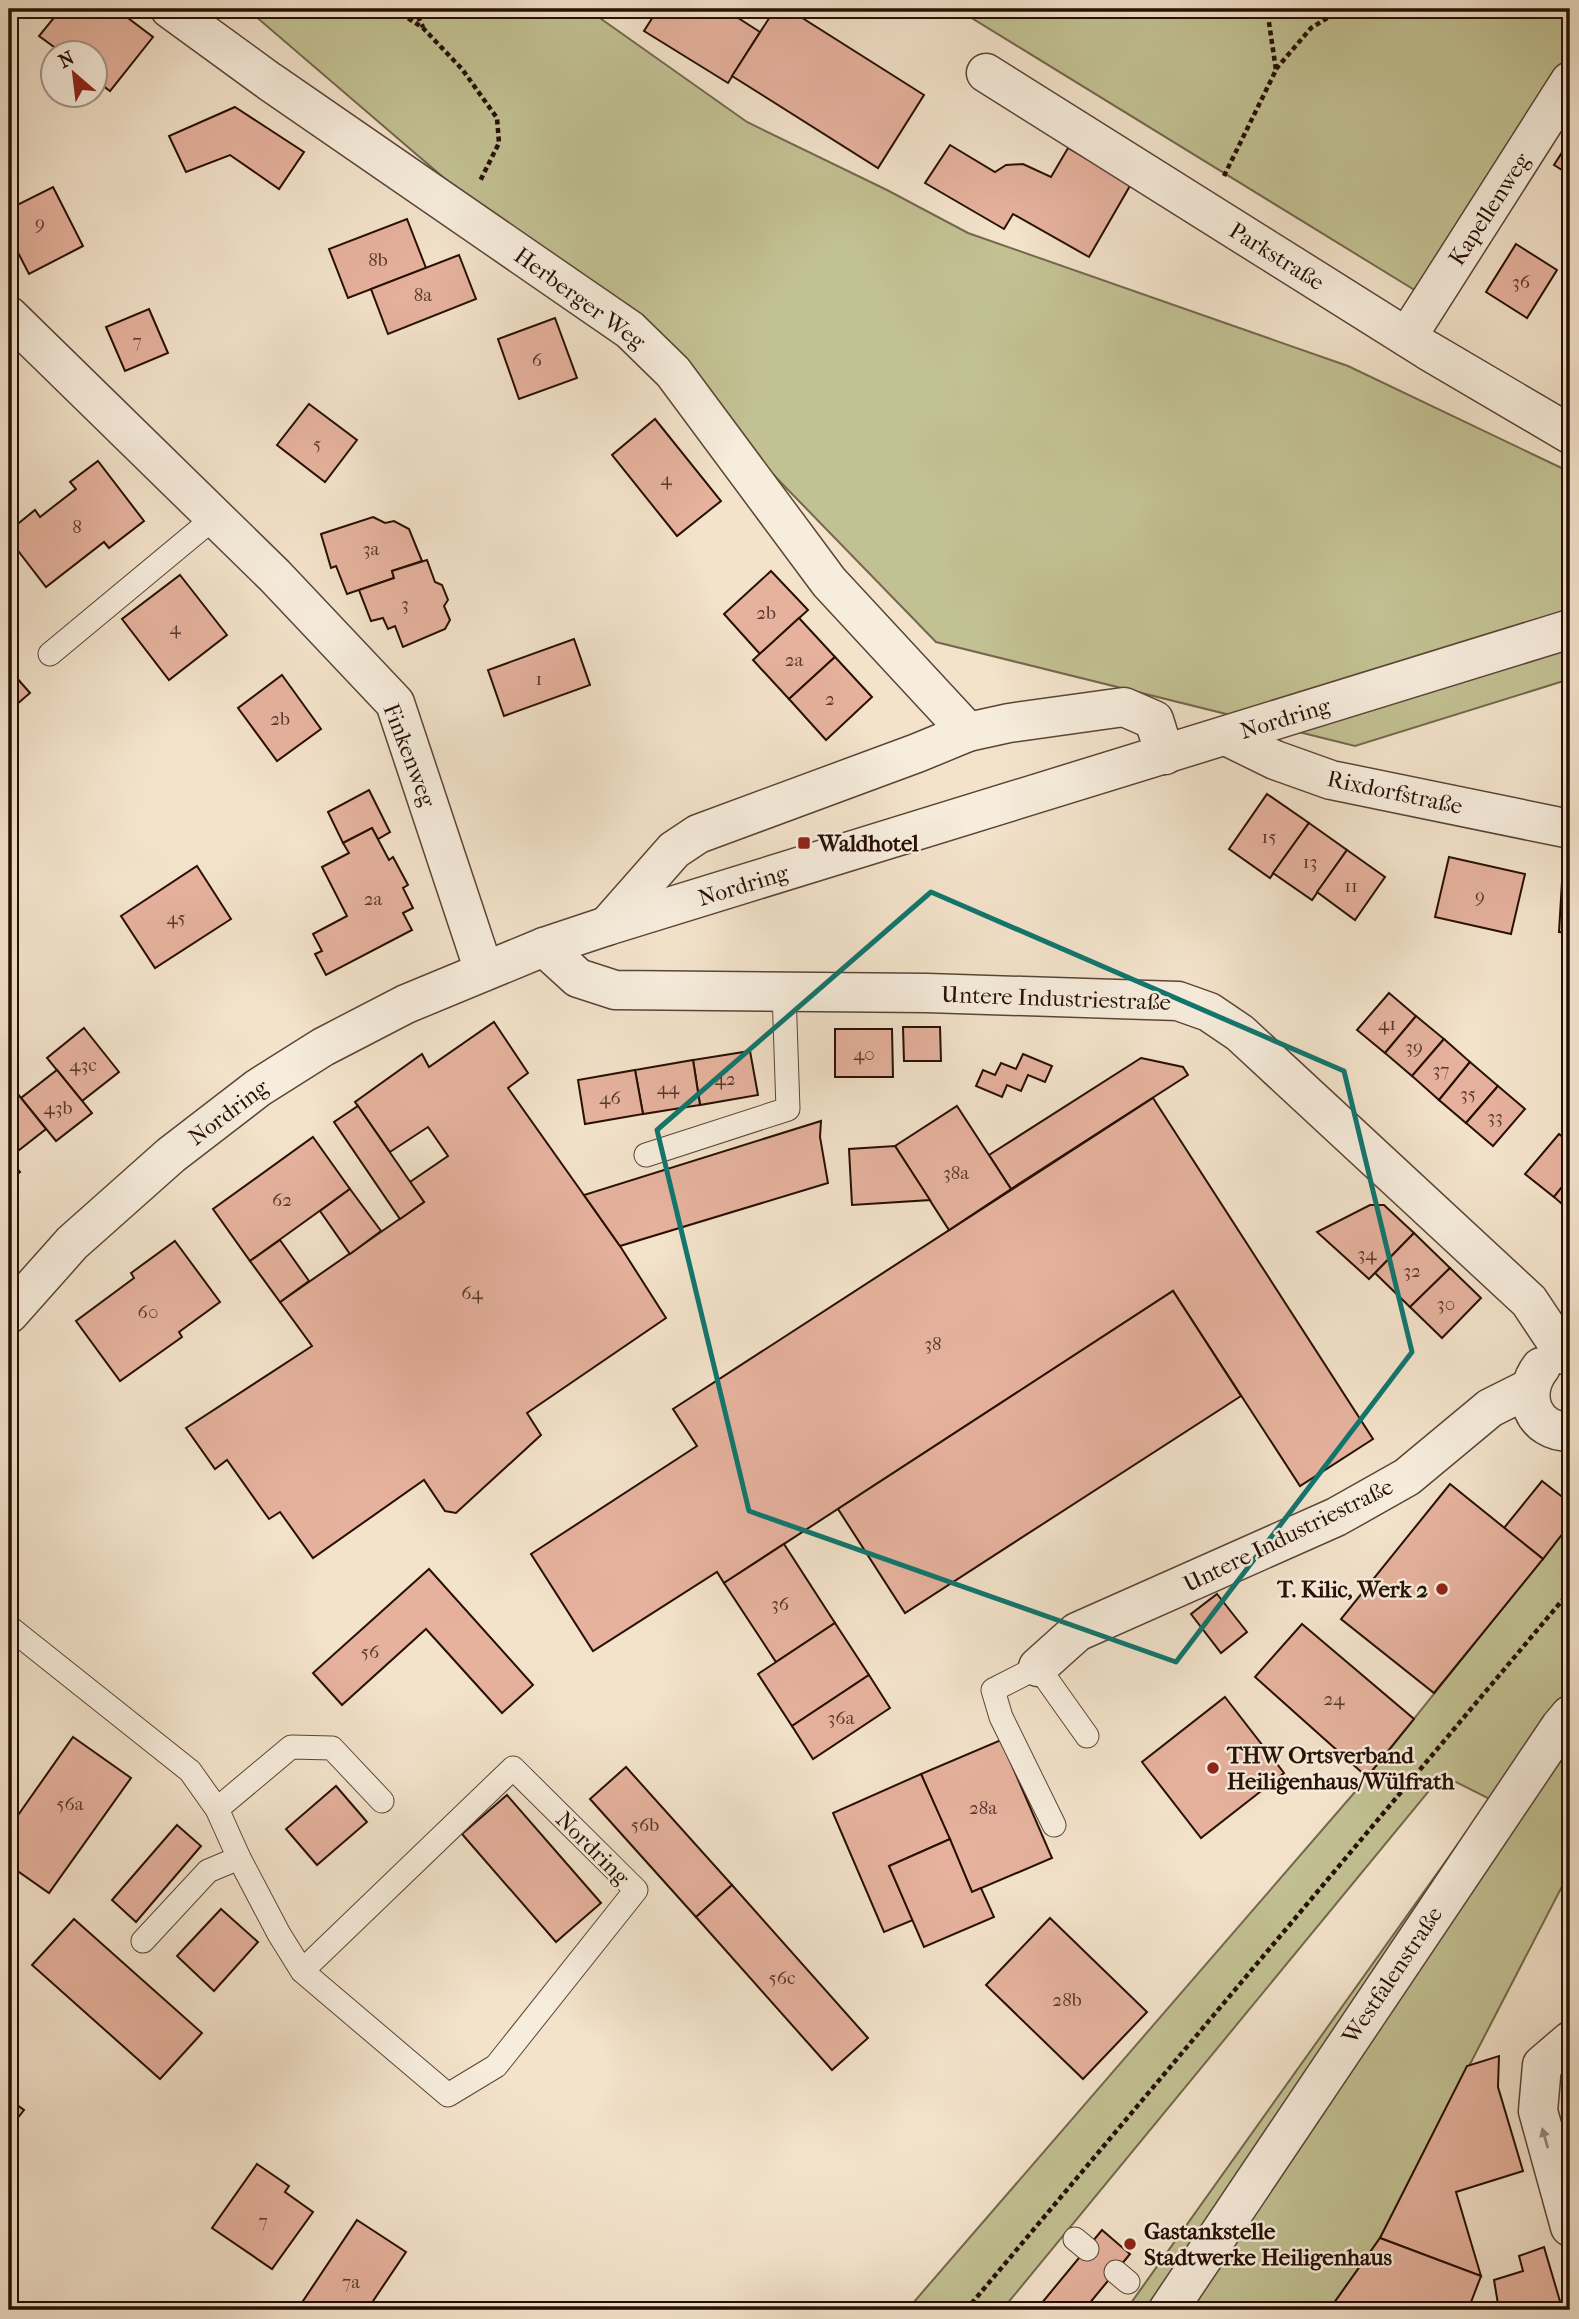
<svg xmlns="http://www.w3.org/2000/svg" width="1579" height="2319" font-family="'IM FELL French Canon',serif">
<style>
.green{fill:#c2c193;stroke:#74684c;stroke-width:2}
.building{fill:#e6b29e;stroke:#270f04;stroke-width:2}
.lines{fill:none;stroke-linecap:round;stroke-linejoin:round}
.service-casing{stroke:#5a4436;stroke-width:25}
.minor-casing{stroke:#5a4436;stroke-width:41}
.tertiary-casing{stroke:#5a4436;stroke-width:41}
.path{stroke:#270f04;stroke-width:4.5;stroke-dasharray:5 3.5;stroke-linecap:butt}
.service{stroke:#f7eddd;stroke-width:23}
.minor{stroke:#f7eddd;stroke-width:38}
.tertiary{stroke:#f7eddd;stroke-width:38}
.oneway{fill:#99897b}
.marked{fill:none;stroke:#0f766e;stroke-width:5;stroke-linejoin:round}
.poi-dot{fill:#8f2418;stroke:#f7eddd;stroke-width:2.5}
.labels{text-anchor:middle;stroke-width:5;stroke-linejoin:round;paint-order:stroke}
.number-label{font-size:19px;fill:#57382a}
.street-label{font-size:23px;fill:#270f04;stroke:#f7eddd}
.poi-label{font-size:23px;font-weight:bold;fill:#270f04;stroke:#f7eddd;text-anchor:start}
</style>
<rect width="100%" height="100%" fill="#f3e3cb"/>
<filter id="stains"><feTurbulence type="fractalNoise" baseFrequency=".00286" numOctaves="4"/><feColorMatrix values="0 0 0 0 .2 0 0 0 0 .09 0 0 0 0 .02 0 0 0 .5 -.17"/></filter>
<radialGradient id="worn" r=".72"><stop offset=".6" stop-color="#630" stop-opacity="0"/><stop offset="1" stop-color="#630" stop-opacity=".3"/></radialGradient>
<g class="green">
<path d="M247,9H596L597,16L747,122L887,190L968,233L1348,366L1570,472V679L1355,746L936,642L691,390Z"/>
<path d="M957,9H1570V52L1421,294Z"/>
<path d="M1570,1524V1871L1380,2238L1329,2310H1126L1490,1799L1442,1775L1002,2310H907L1361,1785Z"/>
</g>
<g class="building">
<path d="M61,9H116L153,37L110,91L94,79V52H61L39,36Z"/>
<path d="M658,9H724L760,32L728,83L644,31Z"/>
<path d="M775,9H788L924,95L878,168L732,76Z"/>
<path d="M235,107L304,152L279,189L230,155L186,172L169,136Z"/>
<path d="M1568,143L1570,145V175L1554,165Z"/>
<path d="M950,145L995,172L1006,165L1023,164L1051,177L1068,148L1131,184L1089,257L1013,214L1004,229L925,183Z"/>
<path d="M53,187L83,246L29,274L9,235V209Z"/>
<path d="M407,219L426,268L348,298L329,249Z"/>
<path d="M1516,244L1557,270L1527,318L1486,292Z"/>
<path d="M459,255L476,299L388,334L371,289Z"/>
<path d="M149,309L168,353L125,371L106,327Z"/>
<path d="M555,318L577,378L519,399L498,339Z"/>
<path d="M309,404L357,440L325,482L277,445Z"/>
<path d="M655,419L721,501L677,536L612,455Z"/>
<path d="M98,461L144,521L109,548L104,542L46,587L9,539V531L35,510L40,517L76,489L70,482Z"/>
<path d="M373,517L385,523L394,521L409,529L422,561L392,571L394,578L347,594L336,566L331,568L321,534Z"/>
<path d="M427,560L435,582L442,585L448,600L444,606L450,620L445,629L403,647L395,626L388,629L383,618L371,621L359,590L394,578L392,571Z"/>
<path d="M771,571L808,610L760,654L724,614Z"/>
<path d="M180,575L227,635L169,680L122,619Z"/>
<path d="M799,618L835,657L789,699L753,660Z"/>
<path d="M574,639L590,685L504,716L488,670Z"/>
<path d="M835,657L872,697L826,740L789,699Z"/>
<path d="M9,669L30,693L9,711Z"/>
<path d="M282,675L321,729L277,761L238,708Z"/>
<path d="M369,790L390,832L378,839L372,828L343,843L328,812Z"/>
<path d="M1267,794L1309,823L1270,878L1229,849Z"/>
<path d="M1309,823L1347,850L1312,900L1273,873Z"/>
<path d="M372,828L389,860L393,857L408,885L403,888L413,908L403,913L412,930L326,975L315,954L322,951L313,934L347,916L322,867L349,853L343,843Z"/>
<path d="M1347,850L1385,877L1355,920L1317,892Z"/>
<path d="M1449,857L1525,874L1511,934L1435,917Z"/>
<path d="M197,866L231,919L155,968L121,916Z"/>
<path d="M1562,882H1570V933L1559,932Z"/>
<path d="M1389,993L1416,1016L1385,1053L1357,1030Z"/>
<path d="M1416,1016L1444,1039L1412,1076L1385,1053Z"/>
<path d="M494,1022L528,1073L508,1088L620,1246L666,1318L527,1413L541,1435L456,1513L445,1511L424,1480L313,1558L280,1512L269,1519L227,1460L215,1469L186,1428L312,1346L280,1302L424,1202L410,1182L448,1156L428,1127L390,1152L355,1102L422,1054L429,1067Z"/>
<path d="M903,1027H940L941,1061H904Z"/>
<path d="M84,1028L119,1072L82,1101L47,1058Z"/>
<path d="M835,1029H892L893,1077H835Z"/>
<path d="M1444,1039L1470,1062L1439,1100L1412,1076Z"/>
<path d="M750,1051L758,1095L700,1105L693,1060Z"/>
<path d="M1023,1054L1052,1066L1045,1082L1028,1075L1021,1091L1007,1085L1002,1097L976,1086L983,1070L995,1075L1001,1063L1016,1069Z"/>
<path d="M1141,1058L1183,1067L1188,1075L1011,1189L989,1155Z"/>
<path d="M693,1060L700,1105L643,1114L635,1070Z"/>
<path d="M1470,1062L1498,1086L1466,1123L1439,1100Z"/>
<path d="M57,1070L92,1113L56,1141L21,1098Z"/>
<path d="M635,1070L643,1114L585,1124L578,1080Z"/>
<path d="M1498,1086L1525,1109L1493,1146L1466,1123Z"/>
<path d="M13,1088L46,1129L9,1158V1092Z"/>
<path d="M1153,1098L1373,1439L1300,1486L1173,1291L724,1583L717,1572L593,1651L531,1554L697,1446L673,1409Z"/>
<path d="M358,1106L424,1202L400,1219L334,1122Z"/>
<path d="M957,1106L1011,1189L949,1230L895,1146Z"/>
<path d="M821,1121L820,1137L828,1183L620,1246L584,1195Z"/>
<path d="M1559,1134L1570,1143V1177L1554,1197L1525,1174Z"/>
<path d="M313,1137L350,1189L250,1261L213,1209Z"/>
<path d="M895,1146L930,1200L852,1205L849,1149Z"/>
<path d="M9,1158L20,1172L9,1180Z"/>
<path d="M1570,1177V1211L1554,1197Z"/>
<path d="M350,1189L381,1231L350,1254L320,1211Z"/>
<path d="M1370,1205H1384L1414,1233L1369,1279L1317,1232Z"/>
<path d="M1414,1233L1450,1268L1410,1307L1375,1273Z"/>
<path d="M280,1240L309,1281L280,1302L250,1261Z"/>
<path d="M175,1241L220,1302L179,1332L182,1337L120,1381L76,1321L134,1278L131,1273Z"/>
<path d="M1450,1268L1481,1298L1442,1338L1410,1307Z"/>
<path d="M1173,1291L1241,1396L905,1613L838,1509Z"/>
<path d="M1542,1481L1570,1503V1524L1543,1559L1504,1528Z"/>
<path d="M1450,1484L1543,1559L1434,1693L1341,1619Z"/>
<path d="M784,1544L835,1623L776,1662L724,1583Z"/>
<path d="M429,1569L533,1685L502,1713L426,1629L342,1705L313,1673Z"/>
<path d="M1217,1594L1247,1632L1221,1653L1191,1614Z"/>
<path d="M835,1623L869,1675L792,1726L758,1674Z"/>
<path d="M1302,1624L1414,1719L1367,1777L1255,1677Z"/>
<path d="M869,1675L890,1708L813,1759L792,1726Z"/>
<path d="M1225,1697L1284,1773L1201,1838L1142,1762Z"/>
<path d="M73,1737L131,1778L49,1893L9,1865V1828Z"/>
<path d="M1001,1740L1052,1858L972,1892L921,1774Z"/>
<path d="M626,1767L732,1885L696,1917L590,1799Z"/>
<path d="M921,1774L950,1839L889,1866L913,1920L884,1932L833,1813Z"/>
<path d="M336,1786L367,1822L317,1865L286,1829Z"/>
<path d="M507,1795L601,1903L556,1942L462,1834Z"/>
<path d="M177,1825L201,1846L136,1922L112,1900Z"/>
<path d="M950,1839L972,1892L981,1888L994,1917L924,1947L889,1866Z"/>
<path d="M732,1885L868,2038L832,2070L696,1917Z"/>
<path d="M221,1909L258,1942L214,1991L177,1956Z"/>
<path d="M1050,1918L1147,2012L1083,2079L986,1985Z"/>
<path d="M74,1919L202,2033L160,2079L32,1965Z"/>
<path d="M1499,2056L1498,2087L1523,2171L1456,2192L1481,2276L1380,2238L1467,2066Z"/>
<path d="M9,2099L24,2110L9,2129Z"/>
<path d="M257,2164L289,2186L285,2192L313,2212L272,2269L212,2228Z"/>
<path d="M357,2220L406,2252L367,2310H297Z"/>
<path d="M1102,2230L1130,2254L1084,2310H1036Z"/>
<path d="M1380,2238L1481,2276L1468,2310H1329Z"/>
<path d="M1544,2247L1562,2308L1555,2310H1499L1494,2280L1523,2271L1519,2256Z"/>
</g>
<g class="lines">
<g class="service-casing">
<g id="service">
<path d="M50,654L215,517"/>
<path d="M646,1155L788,1109L784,992"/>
<path d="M9,1627L190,1771L217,1809L239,1858L279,1934L302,1971L448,2095L496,2066L636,1890L513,1768L302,1971"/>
<path d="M217,1809L291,1747L332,1748L382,1801"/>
<path d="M1054,1825L1001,1717L993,1690L1038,1667L1087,1736"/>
<path d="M143,1941L208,1871L239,1858"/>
<path d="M1075,2239L1087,2249"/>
<path d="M1116,2272L1128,2282"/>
</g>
</g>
<g class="minor-casing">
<g id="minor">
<path d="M170,9L269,81L630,330L673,372L829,582L968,732"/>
<path d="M986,73L1427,350L1570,434"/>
<path d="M9,316L275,576L395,703L484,971"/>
<path d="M1407,337L1570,81"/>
<path d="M1226,736L1275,760L1331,780L1570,829"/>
<path d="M607,926L674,850L698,834L917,753L968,732L1009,723L1124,707L1154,720L1165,755"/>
<path d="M544,947L578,978L615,990L927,993L1178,1001L1209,1012L1240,1033L1529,1301L1565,1355"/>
<path d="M1541,1367C1519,1395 1533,1432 1570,1432"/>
<path d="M1038,1667L1077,1632L1336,1517L1407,1477L1490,1408L1530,1388"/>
<path d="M1570,2041L1542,2065L1538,2111L1570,2227"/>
</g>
</g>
<g class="tertiary-casing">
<g id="tertiary">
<path d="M9,1314L72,1243L171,1155L258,1088L323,1047L406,1004L544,947L607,926L1570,629"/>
<path d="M1168,2310L1560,1727L1570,1715"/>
</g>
</g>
<g class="path">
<path d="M394,9L423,28L462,69L497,118L499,143L480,181"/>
<path d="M414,9L423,27"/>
<path d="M1276,69L1311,28L1329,17L1334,9"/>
<path d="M1224,176L1276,70L1267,9"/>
<path d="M966,2310L1570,1591"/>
</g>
<use href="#service" class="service"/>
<use href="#minor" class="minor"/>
<use href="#tertiary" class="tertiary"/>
</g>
<defs><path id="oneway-solid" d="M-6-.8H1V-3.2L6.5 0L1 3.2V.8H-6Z" transform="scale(1.75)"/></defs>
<use class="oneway" href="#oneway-solid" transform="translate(1545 2138) rotate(-106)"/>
<path class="marked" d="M931,892L1344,1071L1412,1352L1176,1662L749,1511L657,1130Z"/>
<g class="poi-dot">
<rect x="797" y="836" width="14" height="14" rx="3.5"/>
<circle cx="1442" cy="1589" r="7"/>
<circle cx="1213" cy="1768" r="7"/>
<circle cx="1130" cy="2244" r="7"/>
</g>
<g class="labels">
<g class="number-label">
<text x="40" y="229">9</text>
<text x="378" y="266">8b</text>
<text x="1521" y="288">36</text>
<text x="423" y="301">8a</text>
<text x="137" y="347">7</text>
<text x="537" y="366">6</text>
<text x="317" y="450">5</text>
<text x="666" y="485">4</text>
<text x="77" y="533">8</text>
<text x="371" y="555">3a</text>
<text x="405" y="610">3</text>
<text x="766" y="619">2b</text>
<text x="175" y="634">4</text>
<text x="794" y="666">2a</text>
<text x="539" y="685">1</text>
<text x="830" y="705">2</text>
<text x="280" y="725">2b</text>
<text x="1269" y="843">15</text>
<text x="1310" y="868">13</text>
<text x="1351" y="892">11</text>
<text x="1480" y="902">9</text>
<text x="373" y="905">2a</text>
<text x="176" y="924">45</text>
<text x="1387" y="1030">41</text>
<text x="1414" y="1053">39</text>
<text x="864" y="1060">40</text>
<text x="83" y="1071">43c</text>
<text x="1441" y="1076">37</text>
<text x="725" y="1085">42</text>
<text x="668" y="1094">44</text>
<text x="1468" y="1100">35</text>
<text x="610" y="1104">46</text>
<text x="58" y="1114">43b</text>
<text x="1495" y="1123">33</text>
<text x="956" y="1179">38a</text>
<text x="282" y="1206">62</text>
<text x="1367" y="1260">34</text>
<text x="1412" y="1277">32</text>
<text x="472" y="1299">64</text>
<text x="1446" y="1310">30</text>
<text x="148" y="1318">60</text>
<text x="933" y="1350">38</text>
<text x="780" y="1610">36</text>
<text x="370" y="1658">56</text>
<text x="1334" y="1705">24</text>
<text x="841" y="1724">36a</text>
<text x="70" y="1810">56a</text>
<text x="983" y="1814">28a</text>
<text x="645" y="1831">56b</text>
<text x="782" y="1984">56c</text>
<text x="1067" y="2006">28b</text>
<text x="263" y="2227">7</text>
<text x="351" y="2288">7a</text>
</g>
<g class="street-label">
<text transform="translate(1489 209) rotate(-57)" y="8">Kapellenweg</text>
<text transform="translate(1277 256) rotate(32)" y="8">Parkstraße</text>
<text transform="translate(580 298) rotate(36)" y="8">Herberger Weg</text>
<text transform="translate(1285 718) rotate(-17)" y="8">Nordring</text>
<text transform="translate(410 755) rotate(69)" y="8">Finkenweg</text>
<text transform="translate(1395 792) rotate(12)" y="8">Rixdorfstraße</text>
<text transform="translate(743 885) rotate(-17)" y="8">Nordring</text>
<text transform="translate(1056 998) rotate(2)" y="8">Untere Industriestraße</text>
<text transform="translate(228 1112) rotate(-37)" y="8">Nordring</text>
<text transform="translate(1288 1535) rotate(-26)" y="8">Untere Industriestraße</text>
<text transform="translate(593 1848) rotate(45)" y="8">Nordring</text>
<text transform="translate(1392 1975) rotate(-56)" y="8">Westfalenstraße</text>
</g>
<g class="poi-label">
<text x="818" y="851">Waldhotel</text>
<text x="1428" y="1597" text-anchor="end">T. Kilic, Werk 2</text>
<text x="1227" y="1763">THW Ortsverband<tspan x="1227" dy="26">Heiligenhaus/Wülfrath</tspan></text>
<text x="1144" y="2239">Gastankstelle<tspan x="1144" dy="26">Stadtwerke Heiligenhaus</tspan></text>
</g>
</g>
<rect width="1579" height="2319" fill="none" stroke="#f3e3cb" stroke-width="35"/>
<rect x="10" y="10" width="1558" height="2298" fill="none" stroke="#270f04" stroke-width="3.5"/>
<rect x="18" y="18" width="1544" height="2284" fill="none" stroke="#270f04" stroke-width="2"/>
<g transform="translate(74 74) rotate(332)"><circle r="33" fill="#f7eddd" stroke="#a49486" stroke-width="2"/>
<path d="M0-5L12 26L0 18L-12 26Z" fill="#8f2418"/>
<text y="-10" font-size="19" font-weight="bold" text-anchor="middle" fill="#270f04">N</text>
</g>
<rect width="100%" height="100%" filter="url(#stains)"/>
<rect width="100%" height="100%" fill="url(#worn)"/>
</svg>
